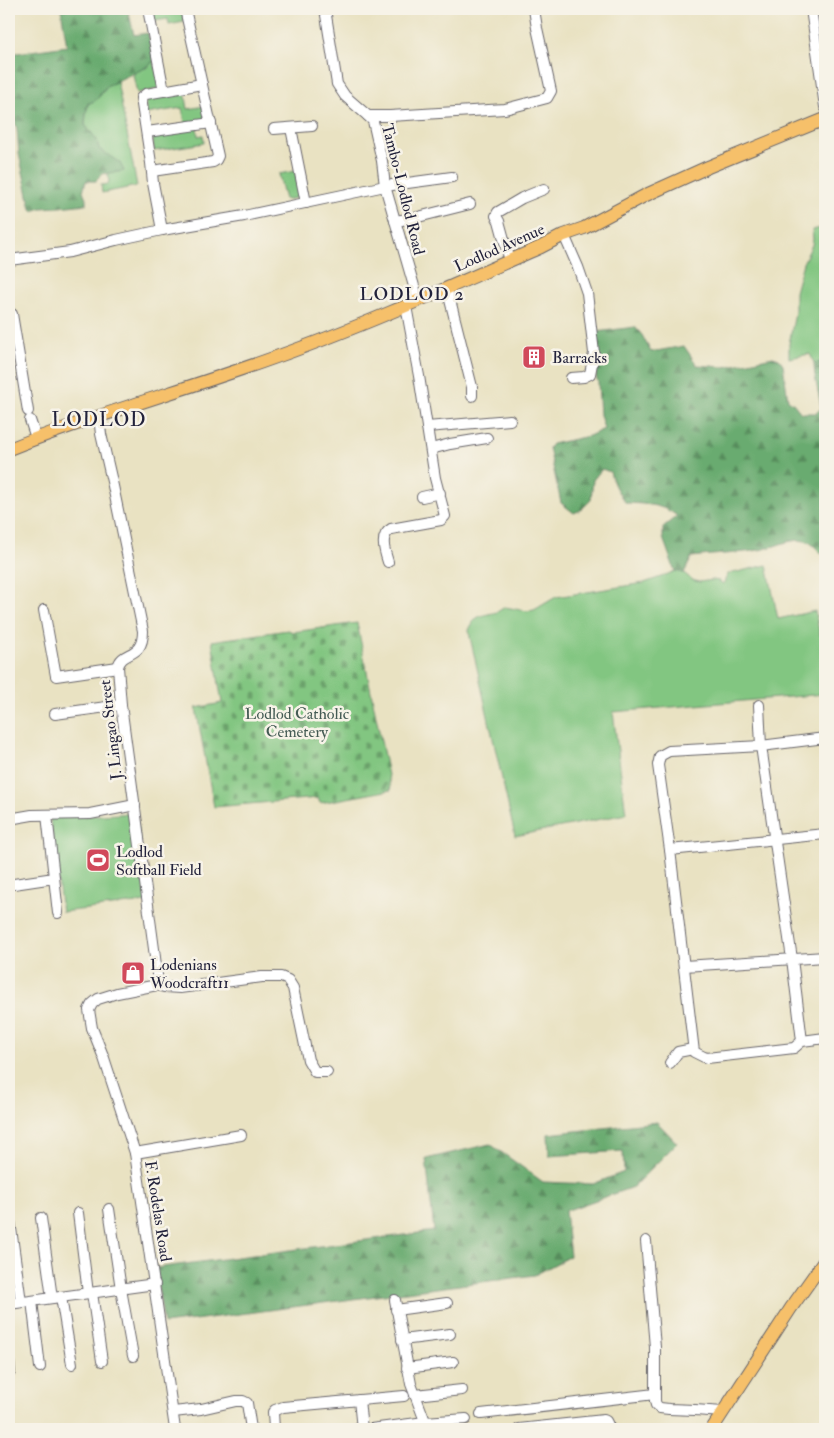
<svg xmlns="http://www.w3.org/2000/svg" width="834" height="1438" font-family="'IM FELL Double Pica',serif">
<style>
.green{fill:#82c681;stroke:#52745e}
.forest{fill:url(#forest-firs);stroke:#466655}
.cemetery{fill:url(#cemetery-stones);stroke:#52745e}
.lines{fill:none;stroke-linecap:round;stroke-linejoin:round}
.minor-casing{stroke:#68656a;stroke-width:12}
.major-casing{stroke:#68656a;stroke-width:14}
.minor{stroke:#fff;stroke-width:10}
.major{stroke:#f6c06b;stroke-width:12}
.labels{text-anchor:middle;stroke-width:5;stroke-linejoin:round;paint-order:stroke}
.street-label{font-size:16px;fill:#22223b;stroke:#f7f3e8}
.poi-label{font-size:16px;fill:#22223b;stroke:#f7f3e8;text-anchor:start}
.park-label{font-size:16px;fill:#445b54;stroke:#f7f3e8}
.neighbourhood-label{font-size:18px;letter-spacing:1px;fill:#22223b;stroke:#f7f3e8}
.quarter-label{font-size:19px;letter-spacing:1px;fill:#22223b;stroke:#f7f3e8}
</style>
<defs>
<pattern id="forest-firs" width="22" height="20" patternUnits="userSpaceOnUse" patternTransform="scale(1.25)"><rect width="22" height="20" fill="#69ab6f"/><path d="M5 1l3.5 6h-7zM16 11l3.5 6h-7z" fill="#568b5c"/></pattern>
<pattern id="cemetery-stones" width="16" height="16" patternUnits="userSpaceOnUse" patternTransform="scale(1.25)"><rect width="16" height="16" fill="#82c681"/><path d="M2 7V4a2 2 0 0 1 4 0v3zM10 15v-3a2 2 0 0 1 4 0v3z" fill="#6aa06b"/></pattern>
</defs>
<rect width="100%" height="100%" fill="#f7f3e8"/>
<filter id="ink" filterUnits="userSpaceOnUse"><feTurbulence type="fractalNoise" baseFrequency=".02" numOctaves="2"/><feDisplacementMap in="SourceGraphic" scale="10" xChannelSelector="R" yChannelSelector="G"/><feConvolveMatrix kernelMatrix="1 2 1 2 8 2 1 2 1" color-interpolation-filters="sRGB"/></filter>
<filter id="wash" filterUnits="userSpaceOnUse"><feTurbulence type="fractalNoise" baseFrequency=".0096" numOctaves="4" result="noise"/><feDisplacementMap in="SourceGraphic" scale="20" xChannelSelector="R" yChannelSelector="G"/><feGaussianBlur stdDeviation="1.12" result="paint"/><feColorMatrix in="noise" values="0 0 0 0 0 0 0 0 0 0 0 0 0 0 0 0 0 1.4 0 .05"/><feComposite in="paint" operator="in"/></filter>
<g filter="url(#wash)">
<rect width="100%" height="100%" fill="#e9e2c2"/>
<g class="green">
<path d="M151,9H182L184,22L169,25L168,19L155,21Z"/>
<path d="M154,61L160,83L158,89L137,93L133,75L139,70L146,68Z"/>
<path d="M117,81L137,186L102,193L101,185L109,184L108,173L124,171L98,149L97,140L85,125L86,113L88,104L98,98L108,85Z"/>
<path d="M185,91L188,109L204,106L205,120L185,123L182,108L146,114V99Z"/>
<path d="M197,128L198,136L203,135L204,143L154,151L153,142L154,136Z"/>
<path d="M295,171L300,197L285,200L279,174Z"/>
<path d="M825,227V362L814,363L810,354L789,358V344L795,313V292L803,263L812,245L813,239L812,230Z"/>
<path d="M767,565L778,619L815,611L820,635H825V694L613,712L626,814L515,836L470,637L469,630L474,620L480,616L497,612L505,607L527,611L534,610L556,597L644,583L661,577L675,571L684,573L692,580L699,582L713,580L719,581L723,584L728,574Z"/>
<path d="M136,813L146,902L62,912L50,818Z"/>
</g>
<g class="forest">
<path d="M61,9H128L134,35L148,33L154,61C142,72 128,74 116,82C114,83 111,84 108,85C104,88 102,94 98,98C96,101 91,102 88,104L86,113L85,125L97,140L99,149L120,163L124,171L102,174L96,181H86L83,191L86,198V204L59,207L41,208L33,211L31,209L19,154L17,130L12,108L9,83V54L67,46Z"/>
<path d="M635,327L642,335L651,352L684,346L697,365L724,367L773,357L779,359L783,364L788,400L793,403L801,413H816L821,408C819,393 814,378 814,363L825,362V553L823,554C816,550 814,543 805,541C792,538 777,546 764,549C740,554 715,554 692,557L684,573L675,571L663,538V527L677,516C663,504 644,504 626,503C618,493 613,484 610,472L602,469L593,480L591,500L581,510L574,513L561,503L549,448L552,444L589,436L604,429L600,415L598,382L596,377L597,363L596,332Z"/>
<path d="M657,1122L677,1143L633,1187L565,1211L570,1256L535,1275L164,1324L155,1268L434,1231L426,1159L490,1144L543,1182L593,1184L624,1172L623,1151L549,1156L548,1134Z"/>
</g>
<path class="cemetery" d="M357,623L391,790L320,803L318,798L214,807L196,708L222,703L212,641L288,630L293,632Z"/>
</g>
<g filter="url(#ink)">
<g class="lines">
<g class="minor-casing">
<g id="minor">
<path d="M148,9L164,91"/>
<path d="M325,9L337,84L345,96L368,116L373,121L382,161L385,186L418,300"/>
<path d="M811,9L825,107"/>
<path d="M368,116H390L505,109L547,98L551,91L537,28L534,9"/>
<path d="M291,128L306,203"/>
<path d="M274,129L312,126"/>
<path d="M147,132L211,123"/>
<path d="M152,171L213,162L216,160L218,156L185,9"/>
<path d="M395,221L414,218L470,204"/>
<path d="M162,230L153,183L151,163L141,98L146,94L202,84"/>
<path d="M564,235L578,267L587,293L594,353L590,374L584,377L571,378"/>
<path d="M9,260L70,252L116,240L162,230L244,216L385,186L452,177"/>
<path d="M510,261L499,221L496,216L498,212L522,198L544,189"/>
<path d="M447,288L472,387V396"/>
<path d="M12,314L28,411"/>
<path d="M99,417L101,434L113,486L143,631C143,660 122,649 118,667L121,705L154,949L157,974V985"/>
<path d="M30,420L36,438"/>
<path d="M427,427L510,420"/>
<path d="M431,449L450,444L487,438"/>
<path d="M422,497L440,493"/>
<path d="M388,562C385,552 379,536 391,529L441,520L445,516L435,478L419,376L406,306"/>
<path d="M44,610L56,676L118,667"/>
<path d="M759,705L761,746L792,959L802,1041"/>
<path d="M55,714L121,705"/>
<path d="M825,738L761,746L669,751L660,756L658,765L670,850L694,1052L704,1057L707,1058L794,1048L802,1041L825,1038"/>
<path d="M47,815L58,913"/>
<path d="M9,819L32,815L90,814L135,805"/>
<path d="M670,850L825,834"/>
<path d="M14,884L54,878"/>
<path d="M684,966L825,957"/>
<path d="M670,1063L678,1052L693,1049"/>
<path d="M135,1153L241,1135"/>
<path d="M109,1209L121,1289L133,1356"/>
<path d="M78,1213L88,1293"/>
<path d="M41,1218L52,1298"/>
<path d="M10,1221L21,1302"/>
<path d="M646,1241L655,1347V1401L656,1405L660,1408L669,1409L695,1410L723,1412"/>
<path d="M92,1293L102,1361"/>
<path d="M61,1297L72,1364"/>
<path d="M395,1300L411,1384L428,1429"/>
<path d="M32,1301L40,1367"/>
<path d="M9,1304L155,1284"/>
<path d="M396,1310L447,1303"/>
<path d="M402,1340L450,1334"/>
<path d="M9,1361L10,1372"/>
<path d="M407,1368L453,1362"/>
<path d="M415,1395L462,1390"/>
<path d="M359,1400L362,1429"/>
<path d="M173,1412L201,1409L236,1401H243L247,1403L251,1429"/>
<path d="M481,1414L655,1394"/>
<path d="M175,1429L135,1153L104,1058L92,1028L89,1010L92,1004L98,999L117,993L157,985L164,987L180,988L262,977H281L288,980L293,988L308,1060L315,1072H327"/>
<path d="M274,1429L273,1412L275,1410L283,1407L404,1396"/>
<path d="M371,1429L425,1422L466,1419"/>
<path d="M519,1429L604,1420L606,1421L610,1429"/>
</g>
</g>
<g class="major-casing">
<g id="major">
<path d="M9,449C96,414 188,389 276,357C366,325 454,285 541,247L564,235L584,228L631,203L646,195L708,167L825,119"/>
<path d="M712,1429L791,1308L825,1260"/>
</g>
</g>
<use href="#minor" class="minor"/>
<use href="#major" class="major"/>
</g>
</g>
<defs>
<g id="building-square" transform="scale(1.25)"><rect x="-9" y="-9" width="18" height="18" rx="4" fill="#d1495b" stroke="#f7f3e8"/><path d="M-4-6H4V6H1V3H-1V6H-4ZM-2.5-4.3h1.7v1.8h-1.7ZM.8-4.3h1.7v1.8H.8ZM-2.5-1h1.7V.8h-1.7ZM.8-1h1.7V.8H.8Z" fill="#fff"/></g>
<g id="stadium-square" transform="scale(1.25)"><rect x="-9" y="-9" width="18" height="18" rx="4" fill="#d1495b" stroke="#f7f3e8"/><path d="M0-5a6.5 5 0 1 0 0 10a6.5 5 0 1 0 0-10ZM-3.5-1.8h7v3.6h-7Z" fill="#fff"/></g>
<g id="shop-square" transform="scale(1.25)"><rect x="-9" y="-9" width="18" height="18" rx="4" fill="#d1495b" stroke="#f7f3e8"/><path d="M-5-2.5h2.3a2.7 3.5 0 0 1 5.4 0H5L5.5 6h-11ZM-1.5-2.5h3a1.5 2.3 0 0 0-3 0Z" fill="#fff"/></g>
</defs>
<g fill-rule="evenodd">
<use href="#building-square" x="534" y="357"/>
<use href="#stadium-square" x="98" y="860"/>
<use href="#shop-square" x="133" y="973"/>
</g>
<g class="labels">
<g class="street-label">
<text transform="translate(404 189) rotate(76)" y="6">Tambo-Lodlod Road</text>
<text transform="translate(499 247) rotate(-24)" y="6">Lodlod Avenue</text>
<text transform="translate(110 730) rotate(-97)" y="6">J. Lingao Street</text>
<text transform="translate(159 1211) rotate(81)" y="6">F. Rodelas Road</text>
</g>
<g class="poi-label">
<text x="552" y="363">Barracks</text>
<text x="116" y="857">Lodlod<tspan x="116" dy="18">Softball Field</tspan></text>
<text x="150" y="970">Lodenians<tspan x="150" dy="18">Woodcraft11</tspan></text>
</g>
<g class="park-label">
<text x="297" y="719">Lodlod Catholic<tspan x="297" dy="18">Cemetery</tspan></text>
</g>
<g class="neighbourhood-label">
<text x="412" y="300">LODLOD 2</text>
</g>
<g class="quarter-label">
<text x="99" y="426">LODLOD</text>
</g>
</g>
<rect width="834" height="1438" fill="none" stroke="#f7f3e8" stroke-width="30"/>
</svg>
